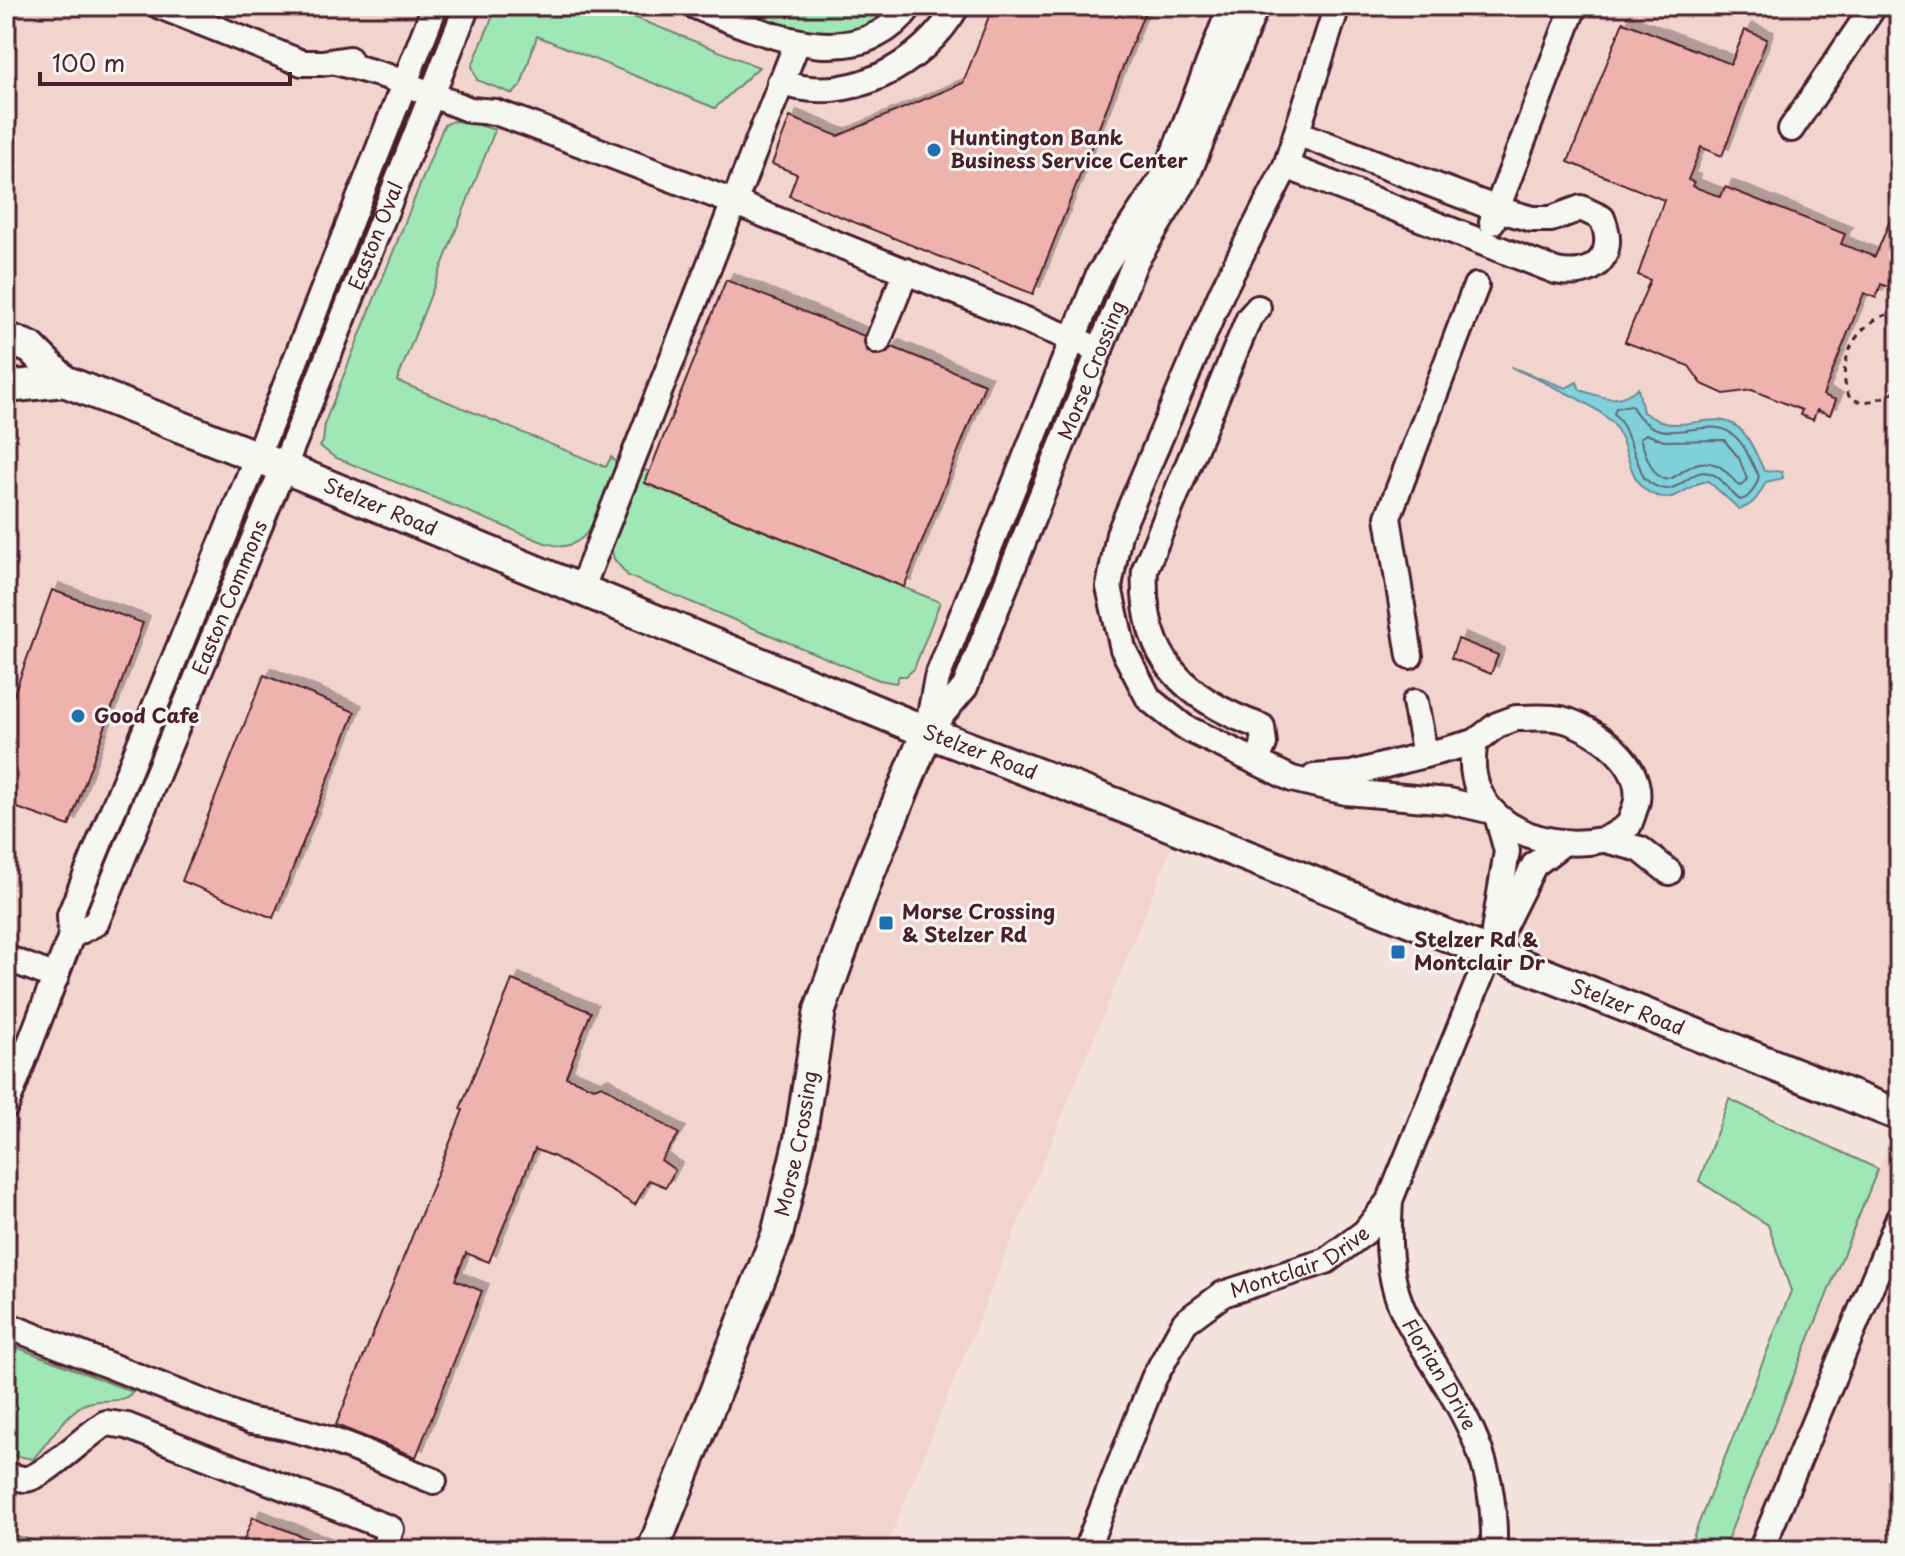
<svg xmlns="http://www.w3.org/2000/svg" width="1905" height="1556" font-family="'Playpen Sans',sans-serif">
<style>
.built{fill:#f2d4cf}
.green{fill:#9fe7b5;stroke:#748370;stroke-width:2}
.water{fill:#80d1db;stroke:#6a8a95;stroke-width:2}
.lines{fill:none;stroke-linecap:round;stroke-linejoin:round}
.shore{stroke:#606671;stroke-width:2}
.building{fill:#eeb3ad;stroke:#4a1f2b;stroke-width:2;filter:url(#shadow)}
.minor-casing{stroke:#4a1f2b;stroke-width:30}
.major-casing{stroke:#4a1f2b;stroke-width:36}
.path{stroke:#4a1f2b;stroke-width:3;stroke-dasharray:6 6;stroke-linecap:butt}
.minor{stroke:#f6f6f2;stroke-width:24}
.major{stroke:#f6f6f2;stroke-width:30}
.poi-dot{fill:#1f6fb2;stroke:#f6f6f2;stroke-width:3}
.labels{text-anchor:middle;stroke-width:6;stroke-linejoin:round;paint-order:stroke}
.poi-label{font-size:20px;font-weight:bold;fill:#4a1f2b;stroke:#f6f6f2;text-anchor:start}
.street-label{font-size:20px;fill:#4a1f2b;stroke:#f6f6f2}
</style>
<defs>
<filter id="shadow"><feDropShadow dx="7" dy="-7" stdDeviation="0" flood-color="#0004"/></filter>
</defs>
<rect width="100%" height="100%" fill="#f4e2dd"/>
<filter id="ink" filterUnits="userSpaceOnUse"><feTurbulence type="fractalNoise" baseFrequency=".0125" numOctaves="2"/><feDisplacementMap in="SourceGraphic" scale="16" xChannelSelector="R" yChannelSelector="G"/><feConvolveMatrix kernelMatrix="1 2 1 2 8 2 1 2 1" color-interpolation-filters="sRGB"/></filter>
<g filter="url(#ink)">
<g class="built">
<path d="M6,6H1899V1115L1179,829L885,1550H6Z"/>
<path d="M1899,1117V1550H1723L1878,1169Z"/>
</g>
<g class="green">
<path d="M497,6H606L759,67L715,108L537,36L521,85L513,94L477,80L472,66Z"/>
<path d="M695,6H910L833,45Z"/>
<path d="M453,121L469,122L495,130L397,381L606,467L611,457L615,461V467C605,492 597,542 564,546C559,547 551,544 545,543L334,457L320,446L323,442L325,422L444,125Z"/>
<path d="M644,470L650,472L646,484L940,602L914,669L906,676H899L896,683L879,680L628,576L614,559L610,543L637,471Z"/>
<path d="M1729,1099L1878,1169L1723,1550H1688L1791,1291L1768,1225L1699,1181Z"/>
<path d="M6,1343L133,1392C119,1406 102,1397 85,1404C69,1410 46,1445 33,1459L6,1454Z"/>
<path d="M6,1533L66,1550H6Z"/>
</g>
<path class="water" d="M1511,367L1566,388L1577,382L1580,390C1604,398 1616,405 1638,388L1643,412C1649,416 1657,421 1665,423C1692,429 1722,408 1743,432C1753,444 1757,457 1764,470L1782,472L1783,478L1766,482C1759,495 1754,506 1739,509L1708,481C1689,482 1680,503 1657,496C1626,487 1631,447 1614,425C1598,404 1536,379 1511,367Z"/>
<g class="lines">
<g class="shore">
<path d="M1631,405C1660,457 1705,412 1732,434C1746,444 1750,462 1759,476C1757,485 1750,499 1740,500C1730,493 1723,478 1712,474C1686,463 1679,509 1644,478L1624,427L1614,413L1616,408Z"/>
<path d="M1646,434L1664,441L1724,440L1739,458L1747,479L1743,485L1739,486C1732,479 1726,469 1717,465C1678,448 1667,523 1640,438Z"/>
</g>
</g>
<g class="building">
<path d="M993,6H1147L1033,294L789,196L797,174L772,164L790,117L838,136L963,83Z"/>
<path d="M1623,22L1731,64L1745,30L1767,39L1722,156L1701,147L1688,180L1694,182L1692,186L1721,197L1725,187L1845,234L1841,244L1875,257L1899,199V291L1881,284L1876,298L1864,293L1823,395L1836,400L1830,415L1817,410L1813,420L1800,415L1802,410L1752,390L1724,394L1702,384L1689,366L1625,342L1650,280L1638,275L1664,200L1568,162Z"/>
<path d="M726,280L864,336L866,350L873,355L887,353L892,347L985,384L904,587L645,483Z"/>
<path d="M52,590L143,623L69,826L6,804V716Z"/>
<path d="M1458,639L1498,655L1491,674L1451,658Z"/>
<path d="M264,675L355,712L273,918L182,881Z"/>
<path d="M512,980L591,1012L566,1077L594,1088L602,1085L679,1134L661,1160L675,1170L666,1187L649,1180L635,1205L555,1157L535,1149L489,1262L466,1253L455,1280L482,1291L416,1457L336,1425L463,1110L460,1109Z"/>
<path d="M253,1517L334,1549V1550H240Z"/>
</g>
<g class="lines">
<g class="minor-casing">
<g id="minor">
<path d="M160,6L302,63H322L349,59"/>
<path d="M695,6C760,32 856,79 910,6"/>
<path d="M1337,6L1286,166L1222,292L1119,534L1109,587L1123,649L1149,699L1184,727L1292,779L1346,792L1449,801L1492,811"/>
<path d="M336,62L386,76L470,110L495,112L526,123L733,202L1100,350"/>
<path d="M780,82C848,107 923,65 957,6"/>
<path d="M1791,129L1874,6"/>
<path d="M1286,166L1556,271C1594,279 1618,256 1602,218L1581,208L1551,219H1532L1497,209L1297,133"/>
<path d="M1492,222L1574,6"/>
<path d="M878,341L906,271"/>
<path d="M581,590L797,43"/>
<path d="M1410,656L1388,517L1476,286"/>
<path d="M1415,702L1425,755"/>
<path d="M1516,718C1531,718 1546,716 1561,719C1593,727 1643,762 1637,801C1635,809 1632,817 1629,825C1621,830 1611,838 1602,840C1537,853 1459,818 1475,742L1497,725Z"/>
<path d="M927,731L937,678L1099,274L1167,171L1231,6"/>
<path id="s1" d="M927,732L965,687L1135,262L1186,179L1256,6"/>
<path d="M1256,762L1264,744L1262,727C1183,699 1140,656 1145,569L1249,318L1258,308"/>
<path d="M1314,777L1351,774L1475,742"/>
<path d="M1605,840L1640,849L1669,872"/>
<path d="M1494,931L1507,851L1498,819"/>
<path id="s2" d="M71,936L96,923L300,427L467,6"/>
<path d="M6,958L56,977"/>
<path d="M6,1106L71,936L70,915L276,410L435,6"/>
<path id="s3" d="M1390,1200C1388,1235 1387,1269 1400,1303C1408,1325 1424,1347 1436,1367C1476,1432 1496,1472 1494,1550"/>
<path d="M1886,1250L1899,1218"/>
<path d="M6,1325L251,1421C315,1428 375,1458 434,1481"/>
<path d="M6,1475C12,1476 19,1479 25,1479C42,1479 87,1434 106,1423L127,1426L391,1529L383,1550"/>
<path id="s4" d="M1086,1550L1154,1378L1185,1322L1223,1294L1326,1261L1365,1232L1390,1200L1490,953L1534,865L1563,843"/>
<path d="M1761,1550L1886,1250L1899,1255"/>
</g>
</g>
<g class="major-casing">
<g id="major">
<path id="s5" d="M6,338L31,348L64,381L283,467L927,732L1116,804L1899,1115"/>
<path d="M6,382L16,386L64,381"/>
<path id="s6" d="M653,1550L777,1235L800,1139L820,1010L869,873L927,732"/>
</g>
</g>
<g class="path">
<path d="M788,18L792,6"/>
<path d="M1899,313C1860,313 1832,364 1850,398C1867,407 1883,397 1899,390"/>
</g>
<use href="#minor" class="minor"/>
<use href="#major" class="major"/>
</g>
</g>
<g class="poi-dot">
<circle cx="934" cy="150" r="8"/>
<circle cx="78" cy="716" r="8"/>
<rect x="878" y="915" width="16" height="16" rx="4"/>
<rect x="1390" y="944" width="16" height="16" rx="4"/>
</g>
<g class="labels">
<g class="poi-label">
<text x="950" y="145">Huntington Bank<tspan x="950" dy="23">Business Service Center</tspan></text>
<text x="94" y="723">Good Cafe</text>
<text x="902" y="919">Morse Crossing<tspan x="902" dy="23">&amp; Stelzer Rd</tspan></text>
<text x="1414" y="947">Stelzer Rd &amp;<tspan x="1414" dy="23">Montclair Dr</tspan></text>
</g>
<g class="street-label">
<text dy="7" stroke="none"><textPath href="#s2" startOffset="770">Easton Oval</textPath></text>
<text dy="7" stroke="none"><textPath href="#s1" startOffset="400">Morse Crossing</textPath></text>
<text dy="7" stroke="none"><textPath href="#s5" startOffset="414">Stelzer Road</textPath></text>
<text dy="7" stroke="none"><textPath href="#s2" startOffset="380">Easton Commons</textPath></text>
<text dy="7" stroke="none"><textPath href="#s5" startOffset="1062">Stelzer Road</textPath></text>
<text dy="7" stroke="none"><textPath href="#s5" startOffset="1758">Stelzer Road</textPath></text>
<text dy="7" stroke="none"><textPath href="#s6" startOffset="432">Morse Crossing</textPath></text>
<text dy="7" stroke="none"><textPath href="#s4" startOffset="380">Montclair Drive</textPath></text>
<text dy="7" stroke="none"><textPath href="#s3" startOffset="186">Florian Drive</textPath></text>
</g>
</g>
<rect width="1905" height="1556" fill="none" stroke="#f6f6f2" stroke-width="32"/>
<rect x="16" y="16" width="1873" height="1524" fill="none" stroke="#4a1f2b" stroke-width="3" filter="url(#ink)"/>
<path d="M40 72v12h250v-12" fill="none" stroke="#4a1f2b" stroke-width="4"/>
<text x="52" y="72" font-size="24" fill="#4a1f2b" stroke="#f6f6f2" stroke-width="6" paint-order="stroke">100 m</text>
</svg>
